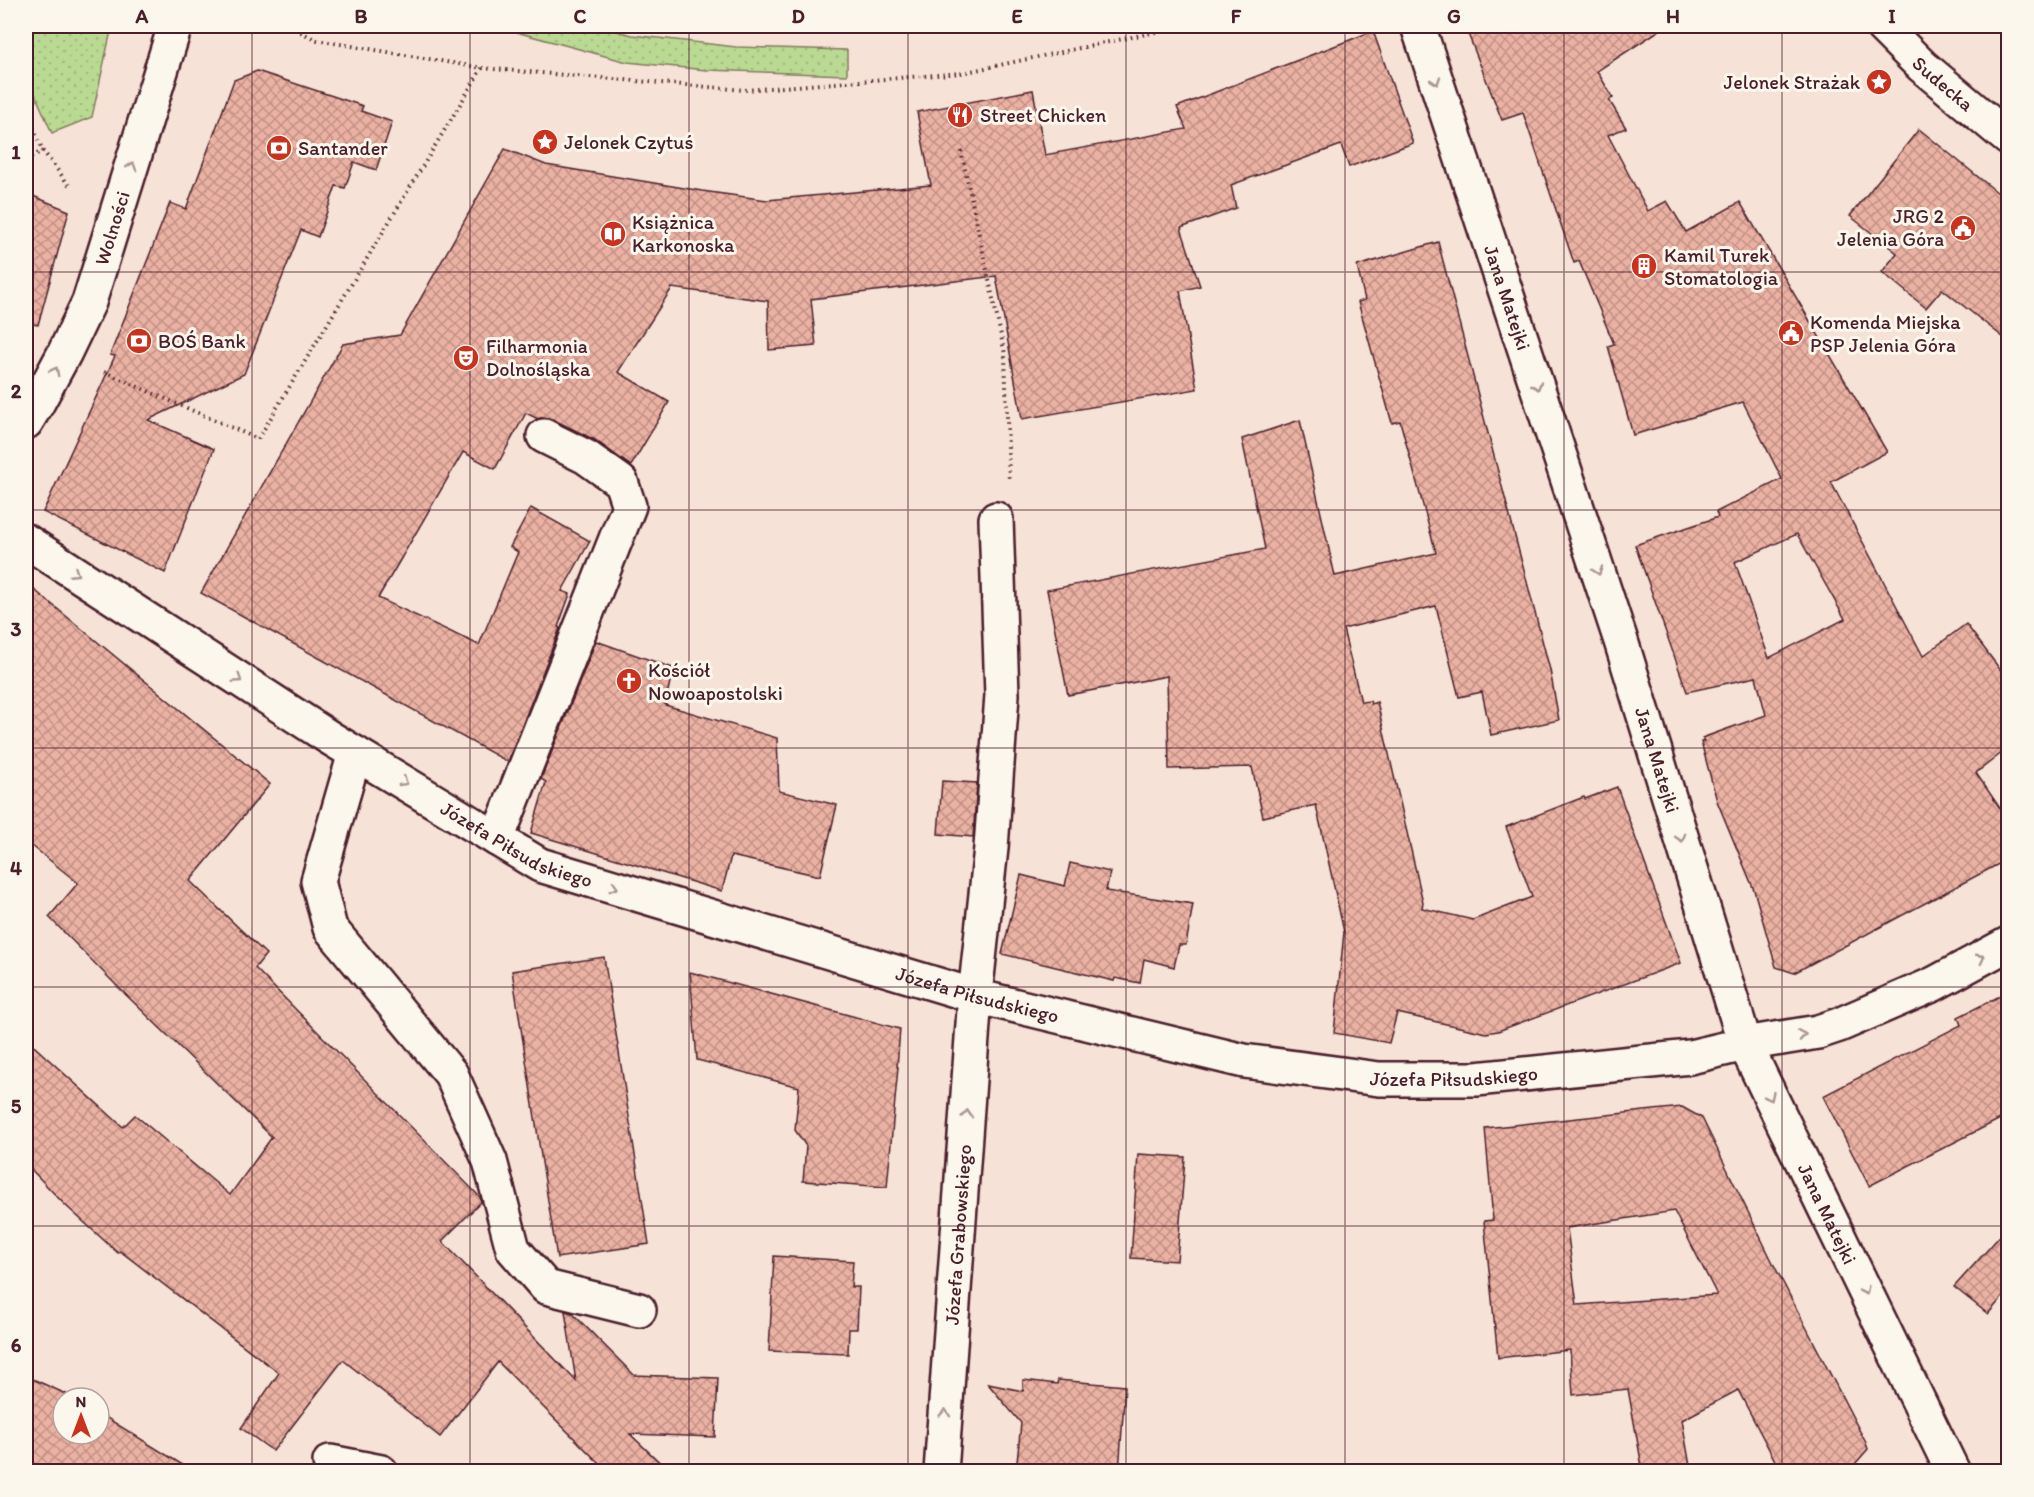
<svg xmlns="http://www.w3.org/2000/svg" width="2034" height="1497" font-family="Itim,sans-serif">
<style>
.green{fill:url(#green-dots);stroke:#827c5f;stroke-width:1.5}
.building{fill:url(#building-cross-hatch);stroke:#4a1f2b;stroke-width:1.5;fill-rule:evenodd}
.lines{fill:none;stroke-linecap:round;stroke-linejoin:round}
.minor-casing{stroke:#4a1f2b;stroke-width:38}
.path{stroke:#4a1f2b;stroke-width:4;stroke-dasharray:1.5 4.5;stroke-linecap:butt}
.minor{stroke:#fbf7ec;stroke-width:33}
.oneway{stroke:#ab9695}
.grid{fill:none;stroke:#4a1f2b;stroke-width:1.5;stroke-opacity:0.55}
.labels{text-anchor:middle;stroke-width:6;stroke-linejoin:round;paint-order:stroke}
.poi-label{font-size:20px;fill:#4a1f2b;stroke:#fbf7ec;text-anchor:start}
.street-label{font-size:20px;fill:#4a1f2b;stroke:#fbf7ec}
.neatline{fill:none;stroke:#4a1f2b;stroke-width:2}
.grid-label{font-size:20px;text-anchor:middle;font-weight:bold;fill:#4a1f2b}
</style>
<defs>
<pattern id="green-dots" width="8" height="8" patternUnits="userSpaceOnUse" patternTransform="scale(1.5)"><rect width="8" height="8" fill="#bada93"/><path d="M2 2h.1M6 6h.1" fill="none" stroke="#a1bb7f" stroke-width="1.8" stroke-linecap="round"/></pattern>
<pattern id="building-cross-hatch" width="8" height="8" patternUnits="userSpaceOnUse" patternTransform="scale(1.5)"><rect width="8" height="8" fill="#ebb2a3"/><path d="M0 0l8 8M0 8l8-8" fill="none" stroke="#c09085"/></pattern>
</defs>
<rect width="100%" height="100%" fill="#f6e2d6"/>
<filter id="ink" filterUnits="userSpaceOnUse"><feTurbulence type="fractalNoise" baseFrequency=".0167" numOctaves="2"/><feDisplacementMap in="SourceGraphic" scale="12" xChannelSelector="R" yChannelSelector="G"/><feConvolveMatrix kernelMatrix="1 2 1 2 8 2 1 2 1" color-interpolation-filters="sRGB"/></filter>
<g filter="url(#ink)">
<g class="green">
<path d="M26,26H112L92,117L52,133L26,73Z"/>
<path d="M494,26H598L632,35L736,47L847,50V75L706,70L627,62Z"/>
</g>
<g class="building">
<path d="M1465,26H1666L1597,71L1613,98L1609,100L1626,128L1608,135L1648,211L1667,201L1686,232L1740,202L1887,452L1831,482L1923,656L1966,624L2008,680V748L1976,773L2008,820V859L1794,973L1776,967L1754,890L1717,801L1701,742L1704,741L1702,738L1766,715L1756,677L1687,692L1635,545L1718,517L1716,512L1782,479L1743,402L1633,435L1608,346L1614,344L1579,261L1574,263L1523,113L1502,120ZM1797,534L1845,619L1769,658L1735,562Z"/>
<path d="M1373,31L1413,143L1349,167L1341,145L1231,185L1236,208L1181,228L1200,286L1180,291L1197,389L1022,419L996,276L811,299L816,346L769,350L768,301L672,288L618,372L669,402L631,466L595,440L552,419L543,417L538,419L526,413L495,469L463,452L378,598L479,645L518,552L510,547L531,508L590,541L562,591L570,594L558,627L560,628L508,762L201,593L343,344L400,335L505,149L546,165L702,191L767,200L931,185L917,112L1033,90L1045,155L1186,129L1177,107Z"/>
<path d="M257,71L363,106L361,111L392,122L376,170L354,162L345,188L336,186L318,237L301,230L244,374L148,420L214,449L165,573L43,512L115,356L110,355L170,203L186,209L234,80Z"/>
<path d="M1919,129L2008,201V341L1942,289L1926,308L1882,272L1897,253L1850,216Z"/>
<path d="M26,193L69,211L38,325L26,323Z"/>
<path d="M1438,242L1550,670L1559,720L1491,735L1482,692L1459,697L1436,606L1343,629L1361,702L1370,701L1371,704L1377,702L1423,902L1422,908L1473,920L1532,897L1506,827L1584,797L1585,799L1617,787L1681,963L1498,1031L1486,1033L1397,1013L1389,1043L1334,1033L1344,932L1316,805L1263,817L1252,767L1169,769L1167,676L1068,695L1047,590L1265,549L1242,439L1300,420L1335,576L1436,553L1400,421L1392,423L1358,302L1365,300L1357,266Z"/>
<path d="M26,583L270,784L190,881L266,954L255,968L480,1197L481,1202L442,1241L576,1381L565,1311L572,1313L634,1375L718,1378L715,1437L630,1434L670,1472H608L498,1362L440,1437L343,1360L273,1451L241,1428L279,1373L120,1251L118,1253L64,1204L26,1164V1039L123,1127L135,1115L230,1195L272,1137L121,990L49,917L78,883L26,841Z"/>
<path d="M596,641L673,668L665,705L777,738L779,791L837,805L820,876L731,856L722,891L531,833L546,782L541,779Z"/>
<path d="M942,781L977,783L973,837L938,834Z"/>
<path d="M1070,863L1110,872L1106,891L1193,904L1186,945H1179L1174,967L1144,959L1140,983L1115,978L1114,981L1002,954L1021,875L1065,886Z"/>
<path d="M604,957L649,1244L557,1258L512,971Z"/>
<path d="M690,972L900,1029L897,1067H898L887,1187L803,1181L806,1146L795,1130L799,1087L697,1060Z"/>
<path d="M2008,992V1115L1869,1186L1823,1096L1961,1025L1958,1017Z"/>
<path d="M1682,1107L1702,1118L1776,1269L1866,1443L1868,1449L1848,1472H1781L1738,1390L1682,1420L1691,1472H1643L1628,1389L1573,1395L1570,1350L1498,1358L1484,1221L1493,1220L1485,1128ZM1674,1211L1717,1295L1577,1305L1567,1228Z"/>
<path d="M1138,1154L1185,1157L1177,1261L1131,1258Z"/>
<path d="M2008,1227V1291L1988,1314L1954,1287Z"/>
<path d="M774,1256L853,1261L851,1287H859L857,1329H849L848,1354L769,1351Z"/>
<path d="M26,1376L75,1398H63V1434H99V1413L194,1472H26Z"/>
<path d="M1023,1380L1057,1384L1058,1380L1125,1386L1119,1472H1016L1021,1423L988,1384L1023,1391Z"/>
</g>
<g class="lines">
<g class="minor-casing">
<g id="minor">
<path id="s1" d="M1418,26L1621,641L1745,1044L1953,1472"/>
<path id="s2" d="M1882,26L1922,66L2008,138"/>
<path id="s3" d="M26,422L37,404L64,354L89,302L175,26"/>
<path id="s4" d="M26,541L330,738L540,865L975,996L1244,1061L1379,1079H1476L1690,1057L1745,1044L1818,1032L1839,1025L1934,984L2008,944"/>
<path d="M355,753L318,881L330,928L451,1074L490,1161L513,1249L546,1287L639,1310"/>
<path d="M497,839L629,506L621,482L586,457L544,436"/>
<path d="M330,1462L381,1472"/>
<path id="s5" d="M941,1472L975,996L991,848L1002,695L996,519"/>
</g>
</g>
<g class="path">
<path d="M290,26L316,40L482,68L745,90L962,73L1184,26"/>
<path d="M26,112L43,151L69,185"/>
<path d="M961,151L1005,354L1009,481"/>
<path d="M26,159L43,151"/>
<path d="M104,372L258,439L482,68"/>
</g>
<use href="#minor" class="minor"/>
</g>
<defs><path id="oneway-chevron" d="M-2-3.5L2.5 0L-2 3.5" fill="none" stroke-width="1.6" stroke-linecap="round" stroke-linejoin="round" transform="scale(1.5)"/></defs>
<g class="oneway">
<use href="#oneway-chevron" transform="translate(1436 81) rotate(72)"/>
<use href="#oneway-chevron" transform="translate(132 166) rotate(-73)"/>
<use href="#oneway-chevron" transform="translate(55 371) rotate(-62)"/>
<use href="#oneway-chevron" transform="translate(1537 386) rotate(72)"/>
<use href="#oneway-chevron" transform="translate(1598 571) rotate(72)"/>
<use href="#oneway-chevron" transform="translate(75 573) rotate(33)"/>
<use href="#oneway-chevron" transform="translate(238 679) rotate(33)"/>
<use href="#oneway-chevron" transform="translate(404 782) rotate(31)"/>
<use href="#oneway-chevron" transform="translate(1681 838) rotate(73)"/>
<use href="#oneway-chevron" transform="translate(614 887) rotate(17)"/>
<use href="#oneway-chevron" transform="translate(1981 958) rotate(-28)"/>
<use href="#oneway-chevron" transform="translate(1802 1035) rotate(-9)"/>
<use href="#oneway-chevron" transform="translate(1770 1097) rotate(64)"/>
<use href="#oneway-chevron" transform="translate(967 1114) rotate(-86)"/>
<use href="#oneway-chevron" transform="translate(1865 1291) rotate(64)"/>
<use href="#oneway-chevron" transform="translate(945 1413) rotate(-86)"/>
</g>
</g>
<path class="grid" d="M252,26V1472M470,26V1472M689,26V1472M908,26V1472M1126,26V1472M1345,26V1472M1564,26V1472M1782,26V1472M26,272H2008M26,510H2008M26,748H2008M26,987H2008M26,1226H2008"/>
<defs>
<g id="sight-disc" transform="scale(1.35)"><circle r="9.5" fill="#c8321e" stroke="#fbf7ec"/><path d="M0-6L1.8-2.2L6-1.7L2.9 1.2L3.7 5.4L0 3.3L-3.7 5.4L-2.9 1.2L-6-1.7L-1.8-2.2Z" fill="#fff"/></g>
<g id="restaurant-disc" transform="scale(1.35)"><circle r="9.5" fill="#c8321e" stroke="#fbf7ec"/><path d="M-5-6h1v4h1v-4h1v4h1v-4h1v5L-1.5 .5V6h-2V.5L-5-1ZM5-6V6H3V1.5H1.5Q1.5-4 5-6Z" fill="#fff"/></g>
<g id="bank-disc" transform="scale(1.35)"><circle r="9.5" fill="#c8321e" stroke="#fbf7ec"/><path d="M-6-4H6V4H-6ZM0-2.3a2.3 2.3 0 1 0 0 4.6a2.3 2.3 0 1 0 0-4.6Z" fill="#fff"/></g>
<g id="civic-disc" transform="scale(1.35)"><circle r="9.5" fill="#c8321e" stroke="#fbf7ec"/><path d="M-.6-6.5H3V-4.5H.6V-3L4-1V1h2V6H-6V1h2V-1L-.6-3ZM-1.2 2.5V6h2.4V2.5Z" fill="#fff"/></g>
<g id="library-disc" transform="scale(1.35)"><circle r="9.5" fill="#c8321e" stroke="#fbf7ec"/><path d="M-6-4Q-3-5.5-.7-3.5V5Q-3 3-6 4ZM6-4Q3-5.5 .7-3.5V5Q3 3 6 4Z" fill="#fff"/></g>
<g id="building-disc" transform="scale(1.35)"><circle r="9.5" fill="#c8321e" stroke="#fbf7ec"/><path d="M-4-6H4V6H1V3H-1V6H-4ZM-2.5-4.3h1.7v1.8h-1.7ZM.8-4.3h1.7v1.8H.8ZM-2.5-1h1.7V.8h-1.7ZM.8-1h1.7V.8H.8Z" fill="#fff"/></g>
<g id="theatre-disc" transform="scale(1.35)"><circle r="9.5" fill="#c8321e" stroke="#fbf7ec"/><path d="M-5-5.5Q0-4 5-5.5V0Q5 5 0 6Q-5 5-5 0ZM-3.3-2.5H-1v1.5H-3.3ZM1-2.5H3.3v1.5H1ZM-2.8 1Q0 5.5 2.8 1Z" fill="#fff"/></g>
<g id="church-disc" transform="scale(1.35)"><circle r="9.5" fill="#c8321e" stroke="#fbf7ec"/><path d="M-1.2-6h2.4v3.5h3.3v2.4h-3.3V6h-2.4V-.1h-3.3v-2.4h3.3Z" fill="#fff"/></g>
</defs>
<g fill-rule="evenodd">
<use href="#sight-disc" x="1879" y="82"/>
<use href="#restaurant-disc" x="960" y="115"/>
<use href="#sight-disc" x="545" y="142"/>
<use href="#bank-disc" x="279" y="148"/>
<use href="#civic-disc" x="1963" y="228"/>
<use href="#library-disc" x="613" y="234"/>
<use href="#building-disc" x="1644" y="266"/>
<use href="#civic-disc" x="1791" y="333"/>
<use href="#bank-disc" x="139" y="341"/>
<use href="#theatre-disc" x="466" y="358"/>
<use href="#church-disc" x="629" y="681"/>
</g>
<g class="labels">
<g class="poi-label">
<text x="1860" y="89" text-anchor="end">Jelonek Strażak</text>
<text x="980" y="122">Street Chicken</text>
<text x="564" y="149">Jelonek Czytuś</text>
<text x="298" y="155">Santander</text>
<text x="1944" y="223" text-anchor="end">JRG 2<tspan x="1944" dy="23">Jelenia Góra</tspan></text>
<text x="632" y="229">Książnica<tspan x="632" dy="23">Karkonoska</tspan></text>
<text x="1664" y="262">Kamil Turek<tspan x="1664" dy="23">Stomatologia</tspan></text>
<text x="1810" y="329">Komenda Miejska<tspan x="1810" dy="23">PSP Jelenia Góra</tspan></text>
<text x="158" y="348">BOŚ Bank</text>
<text x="486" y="353">Filharmonia<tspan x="486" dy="23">Dolnośląska</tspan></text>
<text x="648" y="677">Kościół<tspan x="648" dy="23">Nowoapostolski</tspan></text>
</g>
<g class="street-label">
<text dy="7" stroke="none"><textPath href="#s2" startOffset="84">Sudecka</textPath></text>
<text dy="7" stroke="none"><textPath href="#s3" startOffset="213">Wolności</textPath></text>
<text dy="7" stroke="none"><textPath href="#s1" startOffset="286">Jana Matejki</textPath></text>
<text dy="7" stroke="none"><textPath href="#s1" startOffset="772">Jana Matejki</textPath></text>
<text dy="7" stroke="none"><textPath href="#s4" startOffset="578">Józefa Piłsudskiego</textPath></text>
<text dy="7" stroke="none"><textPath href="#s4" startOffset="1064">Józefa Piłsudskiego</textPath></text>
<text dy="7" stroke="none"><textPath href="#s4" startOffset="1550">Józefa Piłsudskiego</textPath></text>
<text dy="7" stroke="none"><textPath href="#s1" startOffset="1258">Jana Matejki</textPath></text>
<text dy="7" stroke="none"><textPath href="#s5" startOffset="238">Józefa Grabowskiego</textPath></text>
</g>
</g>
<rect width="2034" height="1497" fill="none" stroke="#fbf7ec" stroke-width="66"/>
<g transform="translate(81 1416)"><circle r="28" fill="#fbf7ec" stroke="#b4a19f" stroke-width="1.5"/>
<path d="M0-4.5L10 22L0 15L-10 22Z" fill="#c8321e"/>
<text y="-9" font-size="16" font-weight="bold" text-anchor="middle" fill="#4a1f2b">N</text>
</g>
<rect x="33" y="33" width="1968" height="1431" class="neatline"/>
<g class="grid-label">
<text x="142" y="23">A</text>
<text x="361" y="23">B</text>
<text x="580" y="23">C</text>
<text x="798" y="23">D</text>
<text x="1017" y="23">E</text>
<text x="1236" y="23">F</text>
<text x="1454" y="23">G</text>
<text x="1673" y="23">H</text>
<text x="1892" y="23">I</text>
<text x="16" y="159">1</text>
<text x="16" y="398">2</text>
<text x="16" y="636">3</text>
<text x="16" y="875">4</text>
<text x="16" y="1113">5</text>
<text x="16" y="1352">6</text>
</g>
</svg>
